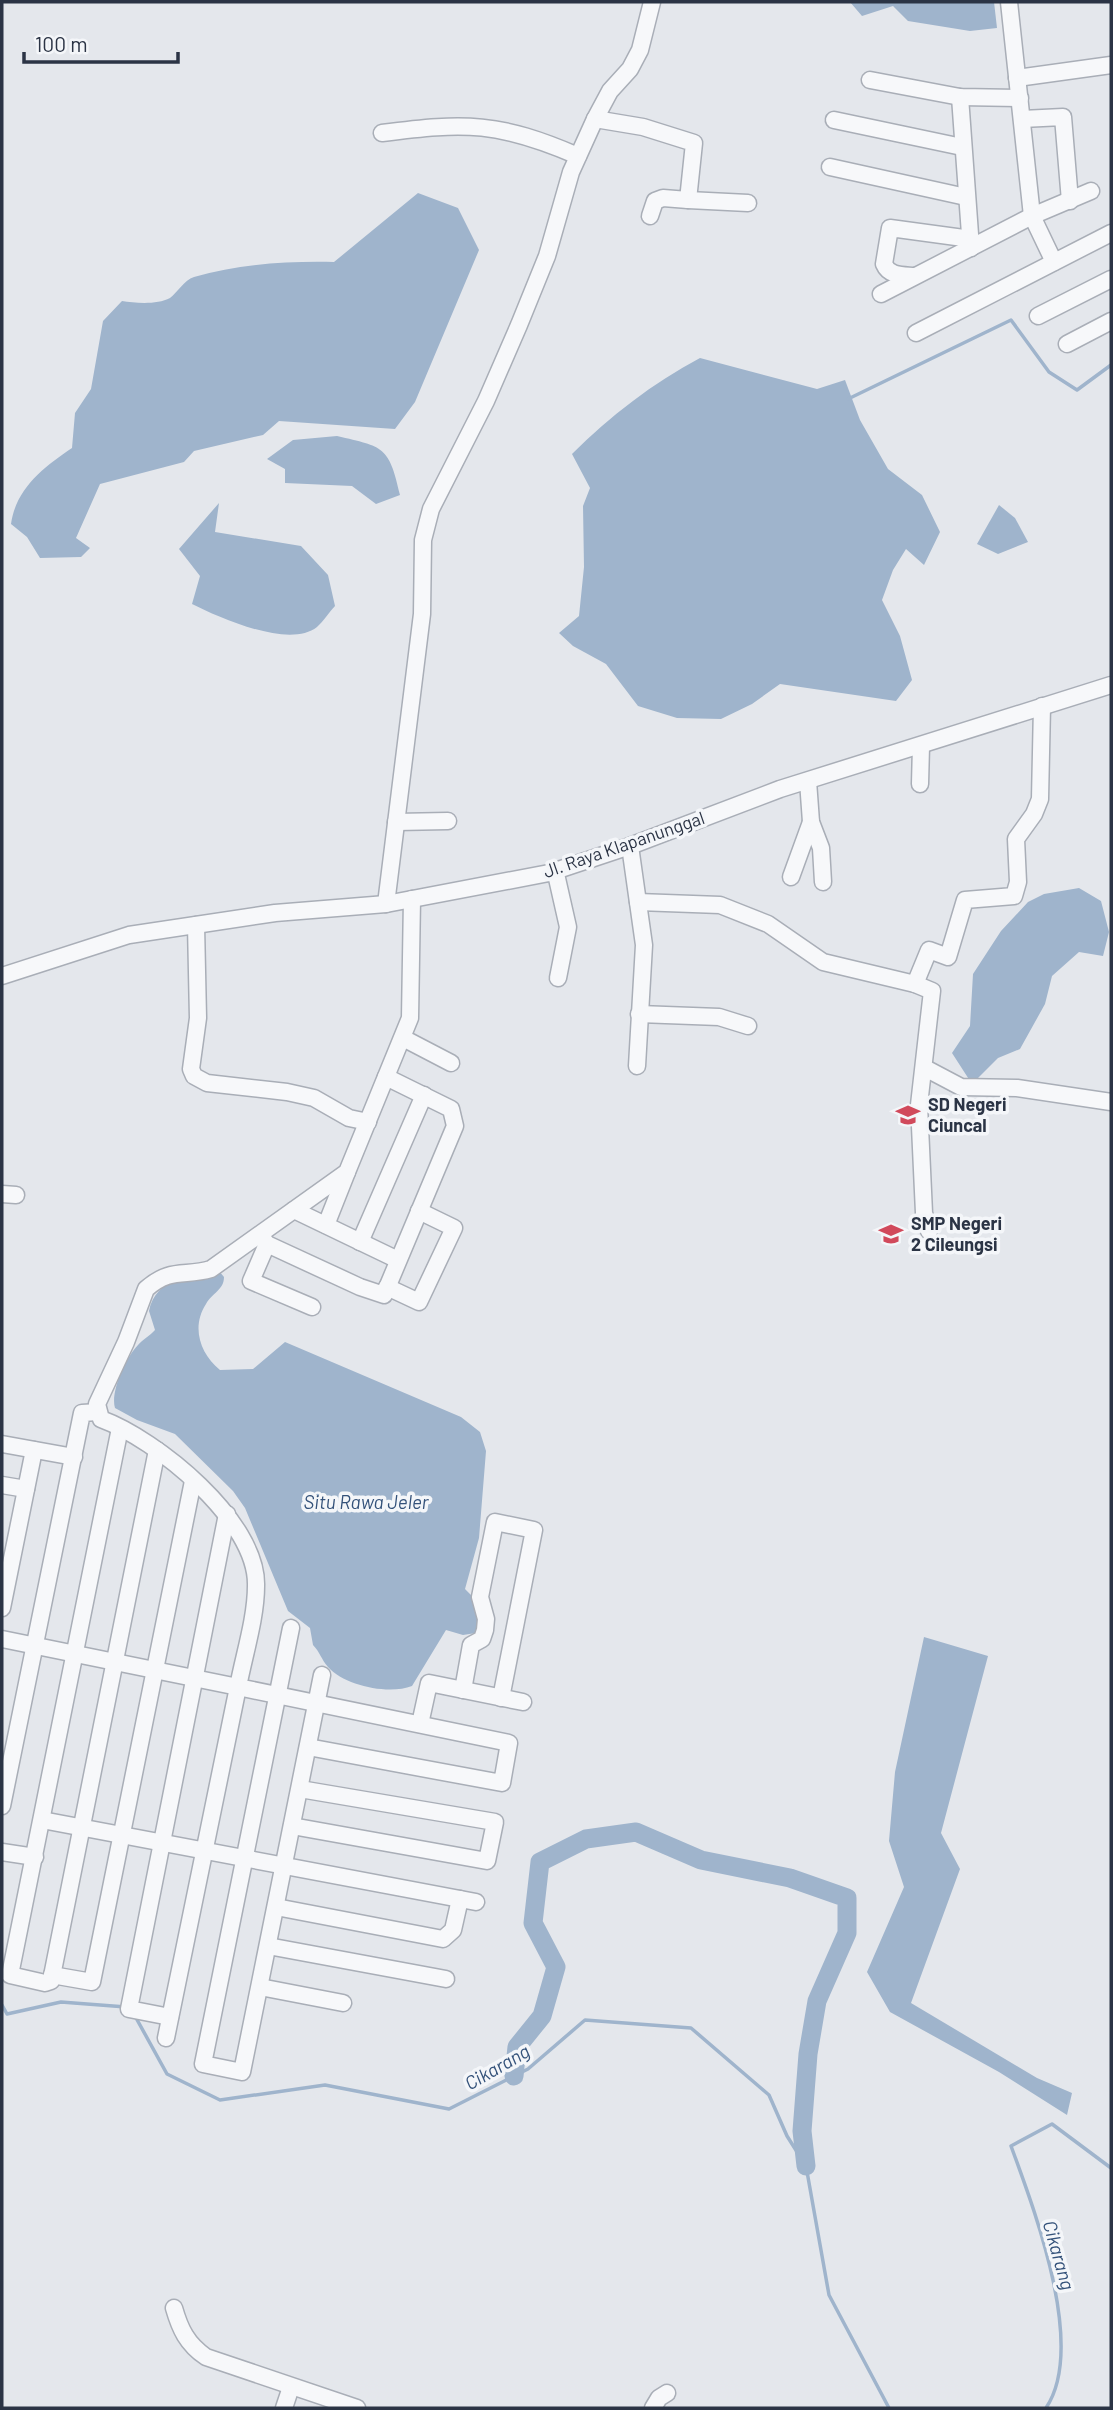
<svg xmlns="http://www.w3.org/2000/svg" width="1113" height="2410" font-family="Barlow,sans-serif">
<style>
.water{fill:#9fb4cc}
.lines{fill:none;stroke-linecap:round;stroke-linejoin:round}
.stream{stroke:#9fb4cc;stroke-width:3.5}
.river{stroke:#9fb4cc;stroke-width:19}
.minor-casing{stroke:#a9aeb7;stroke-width:19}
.minor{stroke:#f7f8fa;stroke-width:16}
.labels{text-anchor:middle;stroke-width:7;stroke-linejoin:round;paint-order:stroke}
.street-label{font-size:18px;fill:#2b3445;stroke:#f4f6f9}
.poi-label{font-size:18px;font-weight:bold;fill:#2b3445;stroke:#f4f6f9;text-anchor:start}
.water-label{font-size:19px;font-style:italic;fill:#34527a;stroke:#f4f6f9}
</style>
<rect width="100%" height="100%" fill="#e4e7ec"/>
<g class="water">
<path d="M850,2H994L997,28L970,31L908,21L893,6L862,16Z"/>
<path d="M418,193L458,208L479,250L415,402L395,429L279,421L263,435L194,451L184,462L100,484L76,538L90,548L81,557L40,558L27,537L11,524C16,488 44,467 72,448L75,413L91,389L103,321L122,301C135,303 157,305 170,298C178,292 184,280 194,277C239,264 287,261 334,262Z"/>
<path d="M700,358L817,389L845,380L860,420L888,469L922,495L940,532L924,565L906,549L893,570L882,600L900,636L912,680L896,701L780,684L752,704L721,719L677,718L638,706L606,664L573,646L559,633L579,616L584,567L583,506L590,488L572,454C610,416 653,383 700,358Z"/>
<path d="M337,436C384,447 389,446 400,495L376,504L352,486L285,483V469L267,459L293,440Z"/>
<path d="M219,503L215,532L301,546L328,575L335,606C329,612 324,621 317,627C289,649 220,618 192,604L200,576L179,549Z"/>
<path d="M999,505L1015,518L1028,542L998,554L977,544Z"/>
<path d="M1079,888L1101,901L1109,932L1103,956L1079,952L1052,976L1045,1004L1020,1049L998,1058L972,1084L952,1053L970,1026L973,974L1001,931L1028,902L1044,894Z"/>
<path d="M219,1271L224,1277C224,1290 212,1293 206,1304C191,1327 200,1354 220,1370L253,1369L285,1342L461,1417L480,1432L486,1451L479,1538L465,1589L480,1604L482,1621L476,1633L463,1635L446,1630L412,1686C389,1695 345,1686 328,1667C321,1659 320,1652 313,1645L310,1628L288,1611L245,1508L233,1491L175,1434L137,1420L115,1408C110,1392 126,1357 138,1345C143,1339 150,1336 155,1330L149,1311C156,1277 190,1277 219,1271Z"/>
<path d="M924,1637L988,1656L941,1833L960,1869L911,2003L1037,2078L1072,2093L1067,2115L999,2072L890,2012L867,1972L904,1887L889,1841L895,1772Z"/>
</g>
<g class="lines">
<g class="stream">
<path d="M848,399L1011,320L1049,372L1077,390L1111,365"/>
<path d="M2,2005L7,2014L61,2002L126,2007"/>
<path d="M135,2016L167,2074L220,2100L325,2085L449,2109L528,2069L585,2020L691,2028L769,2095L787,2136L806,2166L829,2295L889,2408"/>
<path d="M1046,2408C1087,2347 1034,2209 1011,2146L1052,2124L1111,2168"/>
</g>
<path class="river" d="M514,2076L517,2047L542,2016L556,1967L533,1923L540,1862L586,1839L636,1832L701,1860L790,1878L847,1898V1933L817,2001L808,2054L802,2131L806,2166"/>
<g class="minor-casing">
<g id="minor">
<path d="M1009,2L1032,216L1054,262"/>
<path d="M1017,78L1111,65"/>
<path d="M870,80L960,97L1020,98"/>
<path d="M960,97L971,248"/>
<path d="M595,119L643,127L694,143L688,200L663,198L655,201L650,216"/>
<path d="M1022,119L1063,117L1070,201"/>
<path d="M834,120L962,147"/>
<path d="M382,133C466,122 499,122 578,156"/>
<path d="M830,167L966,197"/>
<path d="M688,200L748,203"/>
<path d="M914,276C902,275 889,276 884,264L890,228L971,239"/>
<path d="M881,294L1032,216L1091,191"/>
<path d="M1038,316L1111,279"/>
<path d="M916,333L1111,233"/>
<path d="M1067,344L1111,321"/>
<path d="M808,781L811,822L821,848L823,882"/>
<path d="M920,784L921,746"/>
<path d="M396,822L448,821"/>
<path d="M630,846L644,945L637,1066"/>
<path d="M549,873L556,874L568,927L558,978"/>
<path d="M791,877L811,822"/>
<path d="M638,902L720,905L768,924L823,962L915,984L932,991L919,1105L924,1213L929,1231"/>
<path d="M386,904L422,614L423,540L431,509L486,401L519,325L547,256L571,172L595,119L610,91L630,69L640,50L652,2"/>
<path d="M196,925L198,1018L191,1069L194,1076L207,1083L287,1092L314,1098L349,1118L368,1122"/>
<path d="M2,976L129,935L275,913L386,904L549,873L630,846L780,789L1111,685"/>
<path d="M915,984L929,950L948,957L965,900L1014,896L1018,882L1016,839L1034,814L1040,799L1042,706"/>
<path d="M639,1014L719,1017L748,1026"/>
<path d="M403,1038L451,1063"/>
<path d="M925,1068L961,1087L1017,1088L1111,1102"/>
<path d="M2,1194L16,1195"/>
<path d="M294,1210L398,1260"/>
<path d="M326,1225L347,1172"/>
<path d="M260,1235L267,1244L360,1287L384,1295L455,1126L451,1109L386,1077"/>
<path d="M360,1242L424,1095"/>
<path d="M267,1244L251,1281L312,1307"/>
<path d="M387,1287L419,1302L454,1228L419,1211"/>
<path d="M120,1428L10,1975L45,1983L51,1981L157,1450"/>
<path d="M2,1444L74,1457"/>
<path d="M2,1485L26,1489"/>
<path d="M2,1608L34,1450"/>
<path d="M291,1628L203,2064L242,2072L322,1675"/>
<path d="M2,1639L238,1687L166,2038"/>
<path d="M463,1690L471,1645L482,1639L485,1630L486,1619L480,1597L495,1522L534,1530L501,1698"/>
<path d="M420,1724L429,1683L523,1702"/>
<path d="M308,1747L502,1783L509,1743L238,1687C244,1655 256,1618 256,1586C258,1521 156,1439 101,1419L97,1404L126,1342L146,1289C171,1267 184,1277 211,1269L347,1172L410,1018L412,899"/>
<path d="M2,1806L82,1413L98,1412"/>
<path d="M42,1820L476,1902"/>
<path d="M292,1826L487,1861L495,1822L300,1789"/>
<path d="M2,1852L35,1857"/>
<path d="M276,1907L443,1939L453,1930L460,1899"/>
<path d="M268,1946L446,1979"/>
<path d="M52,1975L92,1982L193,1481"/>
<path d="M260,1987L343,2003"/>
<path d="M170,2017L129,2009L227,1514"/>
<path d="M174,2308C180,2329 187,2344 206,2357L357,2408"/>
<path d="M284,2408L291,2387"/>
<path d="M653,2408L659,2398L667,2393"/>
</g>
</g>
<use href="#minor" class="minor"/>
</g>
<defs>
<g id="school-bare" transform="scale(1.89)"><path d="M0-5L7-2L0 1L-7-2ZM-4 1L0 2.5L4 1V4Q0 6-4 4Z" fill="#d1495b" stroke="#f4f6f9" stroke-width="2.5" paint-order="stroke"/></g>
</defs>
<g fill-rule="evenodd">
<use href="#school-bare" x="908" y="1115"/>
<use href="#school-bare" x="891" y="1234"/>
</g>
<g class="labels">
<g class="street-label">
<text transform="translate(624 845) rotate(-19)" y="6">Jl. Raya Klapanunggal</text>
</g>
<g class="poi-label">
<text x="928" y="1111">SD Negeri<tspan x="928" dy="21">Ciuncal</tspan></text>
<text x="911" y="1230">SMP Negeri<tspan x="911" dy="21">2 Cileungsi</tspan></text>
</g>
<g class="water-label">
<text x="366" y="1509">Situ Rawa Jeler</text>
<text transform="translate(497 2067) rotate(-30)" y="7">Cikarang</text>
<text transform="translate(1059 2255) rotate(74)" y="7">Cikarang</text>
</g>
</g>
<rect width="1113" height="2410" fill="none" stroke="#2b3445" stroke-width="7"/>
<path d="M24 52v10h154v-10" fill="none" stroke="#2b3445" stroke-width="3.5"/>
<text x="35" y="52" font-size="21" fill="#2b3445" stroke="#f4f6f9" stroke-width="5" paint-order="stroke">100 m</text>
</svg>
